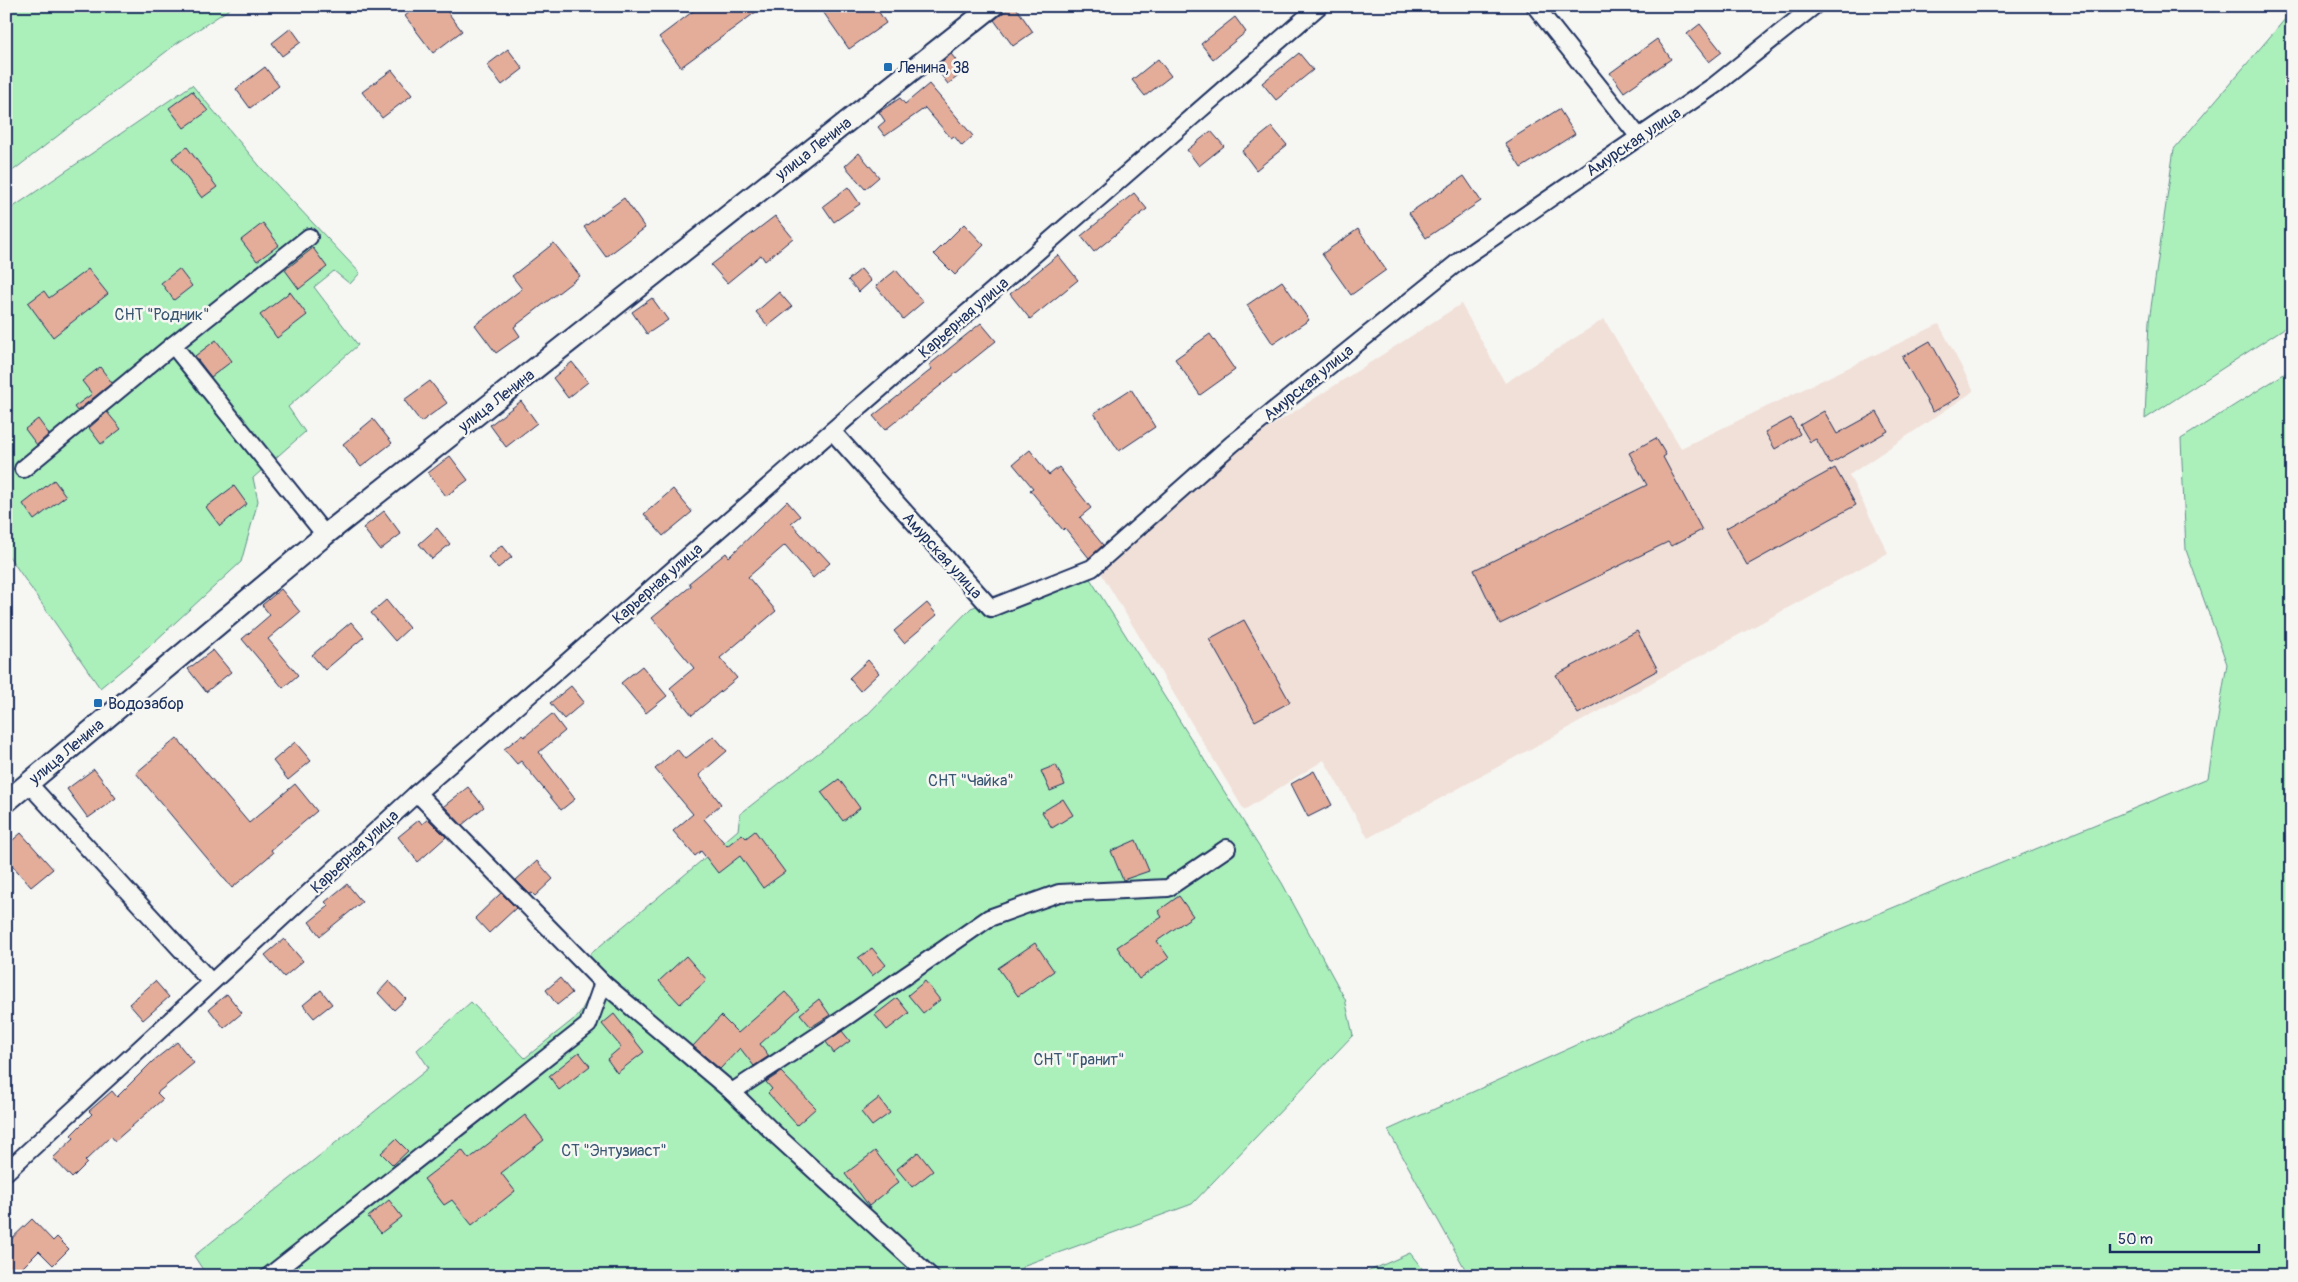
<svg xmlns="http://www.w3.org/2000/svg" width="2298" height="1282" font-family="Pangolin,sans-serif">
<style>
.built{fill:#f1e0d8}
.green{fill:#abf0bb;stroke:#63908c}
.building{fill:#e4ad9a;stroke:#1b2f5e}
.lines{fill:none;stroke-linecap:round;stroke-linejoin:round}
.minor-casing{stroke:#1b2f5e;stroke-width:20}
.tertiary-casing{stroke:#1b2f5e;stroke-width:24}
.minor{stroke:#f6f6f2;stroke-width:16}
.tertiary{stroke:#f6f6f2;stroke-width:20}
.poi-dot{fill:#1f6fb2;stroke:#f6f6f2;stroke-width:2}
.labels{text-anchor:middle;stroke-width:5;stroke-linejoin:round;paint-order:stroke}
.poi-label{font-size:16px;fill:#1b2f5e;stroke:#f6f6f2;text-anchor:start}
.street-label{font-size:16px;fill:#1b2f5e;stroke:#f6f6f2}
.park-label{font-size:16px;fill:#385671;stroke:#f6f6f2}
</style>
<rect width="100%" height="100%" fill="#f6f6f2"/>
<filter id="ink" filterUnits="userSpaceOnUse"><feTurbulence type="fractalNoise" baseFrequency=".02" numOctaves="2"/><feDisplacementMap in="SourceGraphic" scale="10" xChannelSelector="R" yChannelSelector="G"/><feConvolveMatrix kernelMatrix="1 2 1 2 8 2 1 2 1" color-interpolation-filters="sRGB"/></filter>
<g filter="url(#ink)">
<path class="built" d="M1461,304L1505,383L1604,319L1681,448L1939,324L1974,391L1849,475L1888,553L1368,838L1324,760L1244,810L1101,573L1250,440Z"/>
<g class="green">
<path d="M6,6H234L176,44L6,176Z"/>
<path d="M2292,11V323L2145,419L2149,321L2174,149Z"/>
<path d="M192,85L263,170L360,273L350,284L334,271L314,287L358,345L288,407L305,432L253,478L258,501L241,562L140,655L100,688L6,552V212Z"/>
<path d="M2292,369V1276H1469L1388,1130L1766,960L2208,778L2227,664L2186,550L2181,439Z"/>
<path d="M1082,566L1282,883L1345,999L1353,1035L1192,1204L1025,1265L1017,1276H207L194,1256L429,1068L417,1050L471,1002L525,1058L579,1015L589,996L612,978L588,956L738,830L740,814L866,716L971,608Z"/>
<path d="M1410,1253L1428,1276H1358Z"/>
</g>
<g class="building">
<path d="M417,6H443L462,31L433,53L405,16Z"/>
<path d="M700,6H764L681,67L659,37Z"/>
<path d="M819,6H875L886,23L849,49Z"/>
<path d="M1012,6H1015L1033,32L1013,46L994,20Z"/>
<path d="M1235,17L1246,32L1213,59L1201,44Z"/>
<path d="M1700,24L1722,52L1709,62L1687,34Z"/>
<path d="M291,28L301,42L282,56L272,43Z"/>
<path d="M1657,39L1671,59L1624,92L1610,73Z"/>
<path d="M508,49L523,69L502,85L487,65Z"/>
<path d="M1299,53L1313,70L1276,100L1262,83Z"/>
<path d="M951,54L965,71L948,84L935,67Z"/>
<path d="M1158,59L1171,76L1145,96L1132,80Z"/>
<path d="M265,67L279,86L250,108L236,89Z"/>
<path d="M392,70L412,95L382,118L362,92Z"/>
<path d="M929,84L973,136L962,146L954,136L951,138L925,108L885,136L878,127L885,121L879,112L900,98L905,104Z"/>
<path d="M192,91L208,111L184,128L169,108Z"/>
<path d="M1559,109L1575,134L1521,168L1505,143Z"/>
<path d="M1272,127L1287,145L1256,170L1242,151Z"/>
<path d="M1211,131L1224,146L1199,166L1187,150Z"/>
<path d="M187,147L217,187L202,198L172,158Z"/>
<path d="M859,153L879,177L865,189L845,166Z"/>
<path d="M1464,176L1481,201L1426,238L1409,213Z"/>
<path d="M848,187L860,204L834,222L823,206Z"/>
<path d="M1134,193L1147,209L1094,252L1081,236Z"/>
<path d="M624,198L645,228L606,257L584,227Z"/>
<path d="M775,216L793,238L765,261L761,255L727,283L711,265Z"/>
<path d="M263,223L279,245L257,261L241,240Z"/>
<path d="M964,224L984,245L955,275L934,254Z"/>
<path d="M1358,229L1386,270L1351,295L1322,254Z"/>
<path d="M554,243L580,276L514,327L520,336L496,353L475,325L522,289L512,276Z"/>
<path d="M313,248L327,267L299,289L285,270Z"/>
<path d="M1058,255L1078,280L1030,319L1010,294Z"/>
<path d="M88,269L108,294L53,337L28,303L44,291L49,298Z"/>
<path d="M179,269L192,286L174,300L161,283Z"/>
<path d="M861,269L871,281L859,292L848,280Z"/>
<path d="M896,270L923,302L903,319L876,286Z"/>
<path d="M1282,281L1309,320L1273,344L1247,305Z"/>
<path d="M290,292L307,315L277,338L260,315Z"/>
<path d="M779,292L792,307L768,326L756,312Z"/>
<path d="M652,298L668,320L647,334L632,312Z"/>
<path d="M981,323L996,341L885,430L873,416L932,369L929,365Z"/>
<path d="M1210,334L1235,370L1200,395L1175,359Z"/>
<path d="M216,340L232,361L211,377L195,356Z"/>
<path d="M1930,341L1961,396L1933,412L1902,357Z"/>
<path d="M572,362L588,382L568,398L553,378Z"/>
<path d="M100,367L112,383L77,411L74,407L92,394L82,381Z"/>
<path d="M430,381L447,403L421,422L404,400Z"/>
<path d="M1131,389L1155,427L1119,451L1094,413Z"/>
<path d="M521,401L537,423L506,447L490,425Z"/>
<path d="M1824,411L1837,434L1877,412L1888,431L1830,464L1816,439L1810,442L1800,425Z"/>
<path d="M107,412L121,429L101,444L89,428Z"/>
<path d="M1791,418L1800,434L1775,449L1765,432Z"/>
<path d="M38,419L49,434L37,445L25,429Z"/>
<path d="M373,419L392,443L361,467L343,444Z"/>
<path d="M1656,438L1666,455L1663,457L1702,530L1671,546L1668,542L1500,624L1474,570L1647,485L1629,453Z"/>
<path d="M1030,450L1049,475L1059,467L1091,508L1080,517L1103,545L1089,558L1065,528L1063,530L1030,490L1033,488L1013,464Z"/>
<path d="M450,456L468,480L446,496L428,473Z"/>
<path d="M1835,468L1856,505L1747,565L1726,528Z"/>
<path d="M54,480L66,496L34,520L23,504Z"/>
<path d="M234,486L247,504L220,526L206,507Z"/>
<path d="M673,489L692,512L663,536L644,514Z"/>
<path d="M787,501L800,516L791,523L817,552L819,551L830,563L813,578L785,545L748,577L776,611L720,658L737,678L692,715L670,688L694,668L652,618L691,586L689,583L726,553L729,557Z"/>
<path d="M384,511L401,534L380,550L363,528Z"/>
<path d="M437,528L450,544L432,559L419,544Z"/>
<path d="M502,545L512,557L498,568L488,557Z"/>
<path d="M281,589L300,612L268,639L298,675L283,688L242,639L270,615L262,605Z"/>
<path d="M386,600L409,628L395,641L371,613Z"/>
<path d="M927,603L937,615L904,643L894,631Z"/>
<path d="M1244,620L1290,702L1255,721L1209,639Z"/>
<path d="M351,622L364,637L325,670L312,655Z"/>
<path d="M1637,631L1658,670L1578,714L1556,675Z"/>
<path d="M213,650L231,672L206,692L188,669Z"/>
<path d="M868,660L879,673L860,691L849,678Z"/>
<path d="M642,666L667,696L646,713L621,683Z"/>
<path d="M571,686L584,702L564,719L550,703Z"/>
<path d="M552,714L565,731L539,752L575,799L561,810L521,761L517,764L504,749L522,735L524,737Z"/>
<path d="M714,736L727,751L699,775L721,804L704,819L727,846L742,834L746,838L755,831L785,872L763,888L740,856L718,873L701,851L695,856L673,831L693,814L655,769L677,749L685,759Z"/>
<path d="M177,738L249,823L295,784L317,811L271,850L273,853L232,888L136,773Z"/>
<path d="M295,742L311,761L288,780L273,761Z"/>
<path d="M1056,765L1065,785L1050,791L1041,771Z"/>
<path d="M94,769L116,798L88,818L67,789Z"/>
<path d="M1314,771L1332,805L1308,817L1291,784Z"/>
<path d="M839,779L860,808L843,821L821,792Z"/>
<path d="M468,787L484,807L462,825L444,806Z"/>
<path d="M1063,799L1073,815L1052,828L1042,812Z"/>
<path d="M428,819L446,837L418,862L398,837L419,820L422,824Z"/>
<path d="M21,833L53,869L31,887L6,858V846Z"/>
<path d="M1136,840L1149,871L1123,880L1111,851Z"/>
<path d="M537,861L553,879L535,896L532,893L530,894L516,880Z"/>
<path d="M347,884L362,902L320,936L309,922L329,906L325,902Z"/>
<path d="M501,893L516,908L489,933L475,918Z"/>
<path d="M1179,896L1193,916L1157,941L1169,958L1139,979L1117,947L1162,917L1158,911Z"/>
<path d="M284,939L303,961L284,977L265,955Z"/>
<path d="M1035,943L1054,971L1018,996L998,968Z"/>
<path d="M872,948L886,965L872,976L858,958Z"/>
<path d="M686,956L707,980L680,1004L659,981Z"/>
<path d="M560,978L572,993L557,1005L546,990Z"/>
<path d="M155,981L169,997L143,1020L129,1004Z"/>
<path d="M389,981L406,999L394,1010L378,993Z"/>
<path d="M925,981L940,1000L923,1013L908,995Z"/>
<path d="M321,990L332,1004L314,1018L303,1005Z"/>
<path d="M785,992L800,1008L760,1044L769,1056L754,1066L740,1048L720,1069L693,1046L721,1016L738,1033Z"/>
<path d="M227,994L242,1013L224,1028L209,1009Z"/>
<path d="M897,998L909,1013L887,1030L875,1015Z"/>
<path d="M819,999L830,1015L811,1027L800,1014Z"/>
<path d="M614,1014L644,1052L617,1073L607,1059L621,1047L602,1024Z"/>
<path d="M842,1031L850,1041L834,1053L826,1042Z"/>
<path d="M177,1042L194,1063L157,1093L163,1099L115,1141L111,1136L85,1161L87,1163L72,1178L53,1158L74,1138L71,1135L92,1114L89,1111L112,1091L117,1097L153,1061Z"/>
<path d="M579,1052L590,1066L559,1090L549,1076Z"/>
<path d="M781,1072L816,1108L797,1125L768,1093L772,1089L766,1082Z"/>
<path d="M879,1098L890,1113L872,1126L861,1112Z"/>
<path d="M525,1115L544,1140L501,1173L515,1191L472,1225L452,1200L444,1205L424,1179L462,1150L469,1159Z"/>
<path d="M396,1139L408,1151L393,1165L381,1153Z"/>
<path d="M875,1151L899,1182L869,1206L845,1174Z"/>
<path d="M918,1152L933,1171L912,1187L897,1169Z"/>
<path d="M389,1200L402,1217L381,1233L368,1217Z"/>
<path d="M32,1219L53,1241L57,1237L69,1249L53,1265L39,1251L14,1276H6V1244Z"/>
</g>
<g class="lines">
<g class="minor-casing">
<g id="minor">
<path d="M1535,6L1639,137"/>
<path d="M173,345L325,535"/>
<path d="M832,431L991,608L1092,568L1232,444L1463,258L1715,85L1814,6"/>
<path d="M23,469L173,345L309,237"/>
<path d="M28,783L211,982"/>
<path d="M417,793L603,983L732,1092L777,1136L930,1276"/>
<path d="M732,1092L846,1017L989,918L1059,893L1168,888L1227,848"/>
<path d="M6,1172L417,793L1319,6"/>
<path d="M269,1276L588,1025L603,983"/>
</g>
</g>
<g class="tertiary-casing">
<path id="tertiary" d="M6,802L325,535L993,6"/>
</g>
<use href="#minor" class="minor"/>
<use href="#tertiary" class="tertiary"/>
</g>
</g>
<g class="poi-dot">
<rect x="883" y="62" width="10" height="10" rx="2.5"/>
<rect x="93" y="698" width="10" height="10" rx="2.5"/>
</g>
<g class="labels">
<g class="poi-label">
<text x="898" y="73">Ленина, 38</text>
<text x="108" y="709">Водозабор</text>
</g>
<g class="street-label">
<text transform="translate(1633 141) rotate(-34)" y="6">Амурская улица</text>
<text transform="translate(813 148) rotate(-38)" y="6">улица Ленина</text>
<text transform="translate(963 317) rotate(-41)" y="6">Карьерная улица</text>
<text transform="translate(1308 382) rotate(-39)" y="6">Амурская улица</text>
<text transform="translate(496 400) rotate(-38)" y="6">улица Ленина</text>
<text transform="translate(943 555) rotate(48)" y="6">Амурская улица</text>
<text transform="translate(657 583) rotate(-41)" y="6">Карьерная улица</text>
<text transform="translate(66 751) rotate(-40)" y="6">улица Ленина</text>
<text transform="translate(354 851) rotate(-43)" y="6">Карьерная улица</text>
</g>
<g class="park-label">
<text x="162" y="320">СНТ "Родник"</text>
<text x="971" y="786">СНТ "Чайка"</text>
<text x="1079" y="1065">СНТ "Гранит"</text>
<text x="614" y="1156">СТ "Энтузиаст"</text>
</g>
</g>
<rect width="2298" height="1282" fill="none" stroke="#f6f6f2" stroke-width="25"/>
<rect x="12" y="12" width="2273" height="1257" fill="none" stroke="#1b2f5e" stroke-width="2" filter="url(#ink)"/>
<path d="M2110 1244v8h149v-8" fill="none" stroke="#1b2f5e" stroke-width="2.5"/>
<text x="2118" y="1244" font-size="15" fill="#1b2f5e" stroke="#f6f6f2" stroke-width="4" paint-order="stroke">50 m</text>
</svg>
